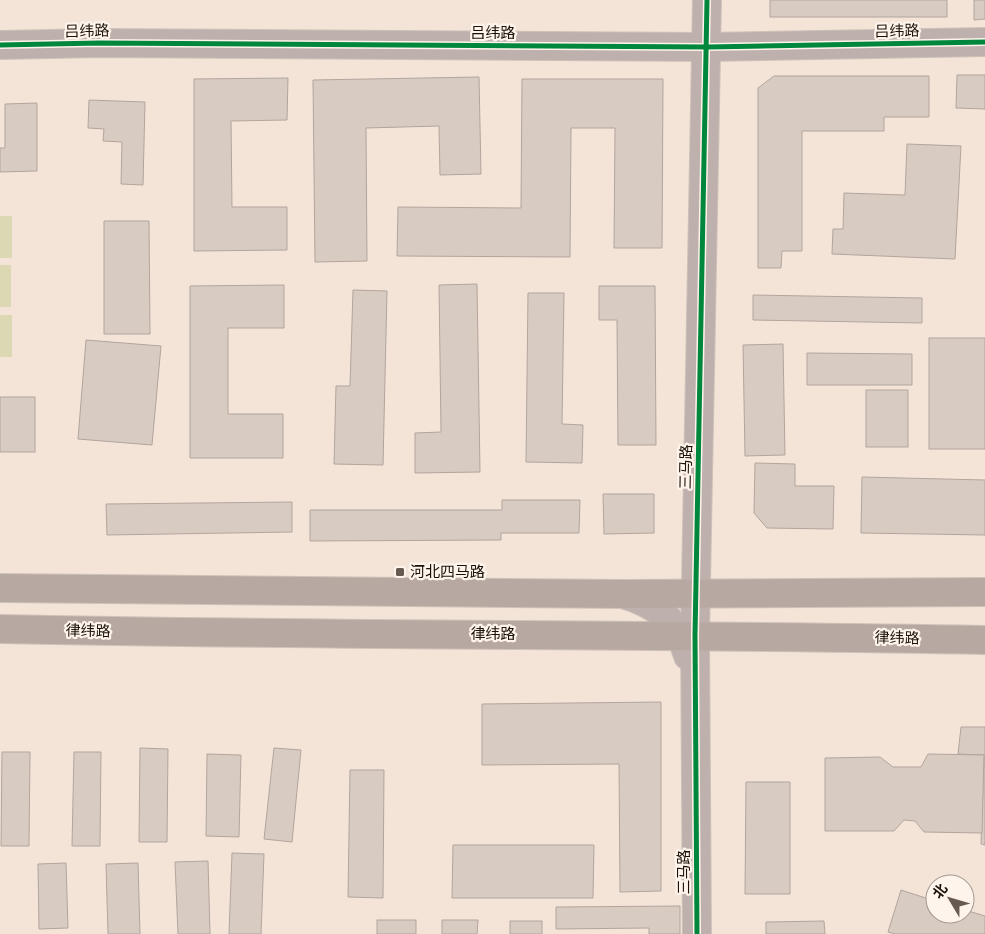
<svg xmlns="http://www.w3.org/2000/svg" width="985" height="934" font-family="Ubuntu,'Noto Sans SC',sans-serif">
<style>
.park{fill:#dbd8b3}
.building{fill:#d8cbc2;stroke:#b2a59d}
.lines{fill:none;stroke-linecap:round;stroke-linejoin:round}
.minor-casing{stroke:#cec3b9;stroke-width:30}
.major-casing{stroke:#cec3b9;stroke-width:30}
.minor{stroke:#beb0ad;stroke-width:28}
.major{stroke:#b8a8a2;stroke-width:28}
.cycleway-casing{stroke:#fff4eb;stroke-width:8}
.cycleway{stroke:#00873e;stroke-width:5}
.poi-dot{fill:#665a51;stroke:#fff4eb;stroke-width:2}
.labels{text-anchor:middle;stroke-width:4.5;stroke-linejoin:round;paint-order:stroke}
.street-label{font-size:15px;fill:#191008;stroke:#fff4eb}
.poi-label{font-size:15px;fill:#191008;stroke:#fff4eb;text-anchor:start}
</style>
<rect width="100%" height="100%" fill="#f4e4d8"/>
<g class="park">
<rect x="0" y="216" width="12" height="42"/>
<rect x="0" y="265" width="11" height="42"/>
<rect x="0" y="315" width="12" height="42"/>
</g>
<g class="building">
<rect x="770" y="0" width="177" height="17"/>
<path d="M974,0H985V19L974,20Z"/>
<path d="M957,75H985V109L956,108Z"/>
<path d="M774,76H929V117H884V131H802V251H782L781,268H758V88Z"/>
<path d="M479,77L481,174L440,175L439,126L366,128L367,261L315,262L313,80Z"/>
<path d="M288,78L287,120L231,121L232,207H287V250L194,251V79Z"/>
<path d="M522,79H663L662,248H614L615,128H571L570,257L397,256L398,207L521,208Z"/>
<path d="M89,100L145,102L143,185L121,184L122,142L103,141L104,129L88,128Z"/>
<path d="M37,103V171L0,172V148H5V104Z"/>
<path d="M907,144L961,146L955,259L832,254L833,229H843L844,193L905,195Z"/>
<path d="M104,221H149L150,334H104Z"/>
<path d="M477,284L480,472L415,473V433L441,432L439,285Z"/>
<path d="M284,285V328H228V414H283V458H190V286Z"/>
<path d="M599,286H655L656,445H618L617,320H599Z"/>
<path d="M353,290L387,291L383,465L334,464L336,386H350Z"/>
<path d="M528,293H564L562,424L583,425L582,463L526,462Z"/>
<path d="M753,295L922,298V323L753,320Z"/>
<rect x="929" y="338" width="56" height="111"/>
<path d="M86,340L161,346L152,445L78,439Z"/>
<path d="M783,344L785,455L745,456L743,345Z"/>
<path d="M807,353L912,354V385H807Z"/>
<rect x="866" y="390" width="42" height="57"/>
<rect x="0" y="397" width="35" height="55"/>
<path d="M755,463L795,464V486H834L833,529L767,528L754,513Z"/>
<path d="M862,477L985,480V535L861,533Z"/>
<path d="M603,494H654V533L604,534Z"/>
<path d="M502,500H580L579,533H501V540L310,541V510H502Z"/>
<path d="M292,502V532L107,535L106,504Z"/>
<path d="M661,702V891L620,892L619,764L482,765V704Z"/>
<path d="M961,727H985V845L981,844L984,755L958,754Z"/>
<path d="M140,748L168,749L167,842H139Z"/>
<path d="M274,748L301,750L292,842L264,839Z"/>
<path d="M2,752H30L29,846H1Z"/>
<path d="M74,752H101L100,846H72Z"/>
<path d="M207,754L241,755L239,837L206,836Z"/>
<path d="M928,754L984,755L982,833L924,832L915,821L904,820L894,831H825V758L880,757L893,767H921Z"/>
<path d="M350,770H384L383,898L348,897Z"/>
<path d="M746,782H790V894H745Z"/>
<path d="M453,845H594L593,898H452Z"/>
<path d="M232,853L264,854L261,934H229Z"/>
<path d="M208,861L210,934H178L175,862Z"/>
<path d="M66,863L68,928L39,929L38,864Z"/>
<path d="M138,863L140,934H108L106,864Z"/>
<path d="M901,890L935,901V914H965V910L985,916V934H895L888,932Z"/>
<path d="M680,906V934H649V928L556,929V907Z"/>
<rect x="377" y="920" width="39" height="14"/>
<path d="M442,920H478L477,934H442Z"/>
<rect x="510" y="921" width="32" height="13"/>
<path d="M824,921L825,934H766V922Z"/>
</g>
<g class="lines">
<g class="minor-casing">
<g id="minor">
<path d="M0,45L99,43L708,47L985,42"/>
<path d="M623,594C657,604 678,621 688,656"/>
<path d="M697,934L695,635L707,0"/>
</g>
</g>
<g class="major-casing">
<g id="major">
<path d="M0,588L623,594L985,592"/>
<path d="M0,629C328,636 657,634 985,640"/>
</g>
</g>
<use href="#minor" class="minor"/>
<use href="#major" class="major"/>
<g class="cycleway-casing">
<g id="cycleway">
<path d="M0,45L99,43L708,47L985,42"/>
<path d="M697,934L695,635L707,0"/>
</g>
</g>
<use href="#cycleway" class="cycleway"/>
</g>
<rect class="poi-dot" x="395" y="567" width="10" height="10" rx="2.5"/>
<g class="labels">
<g class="street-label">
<text transform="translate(87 31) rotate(-1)" y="5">吕纬路</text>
<text transform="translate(897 31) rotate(-1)" y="5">吕纬路</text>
<text x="493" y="38">吕纬路</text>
<text transform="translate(686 467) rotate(-89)" y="5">三马路</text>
<text transform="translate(88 631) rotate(1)" y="5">律纬路</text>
<text x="493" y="639">律纬路</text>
<text transform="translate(897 638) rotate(1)" y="5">律纬路</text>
<text transform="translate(684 872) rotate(-90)" y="5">三马路</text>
</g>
<g class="poi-label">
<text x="410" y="577">河北四马路</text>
</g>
</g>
<g transform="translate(950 899) rotate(308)"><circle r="24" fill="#fff4eb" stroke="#a39990"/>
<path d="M0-4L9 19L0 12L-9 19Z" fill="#665a51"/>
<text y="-8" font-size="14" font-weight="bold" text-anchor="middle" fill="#191008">北</text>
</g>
</svg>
